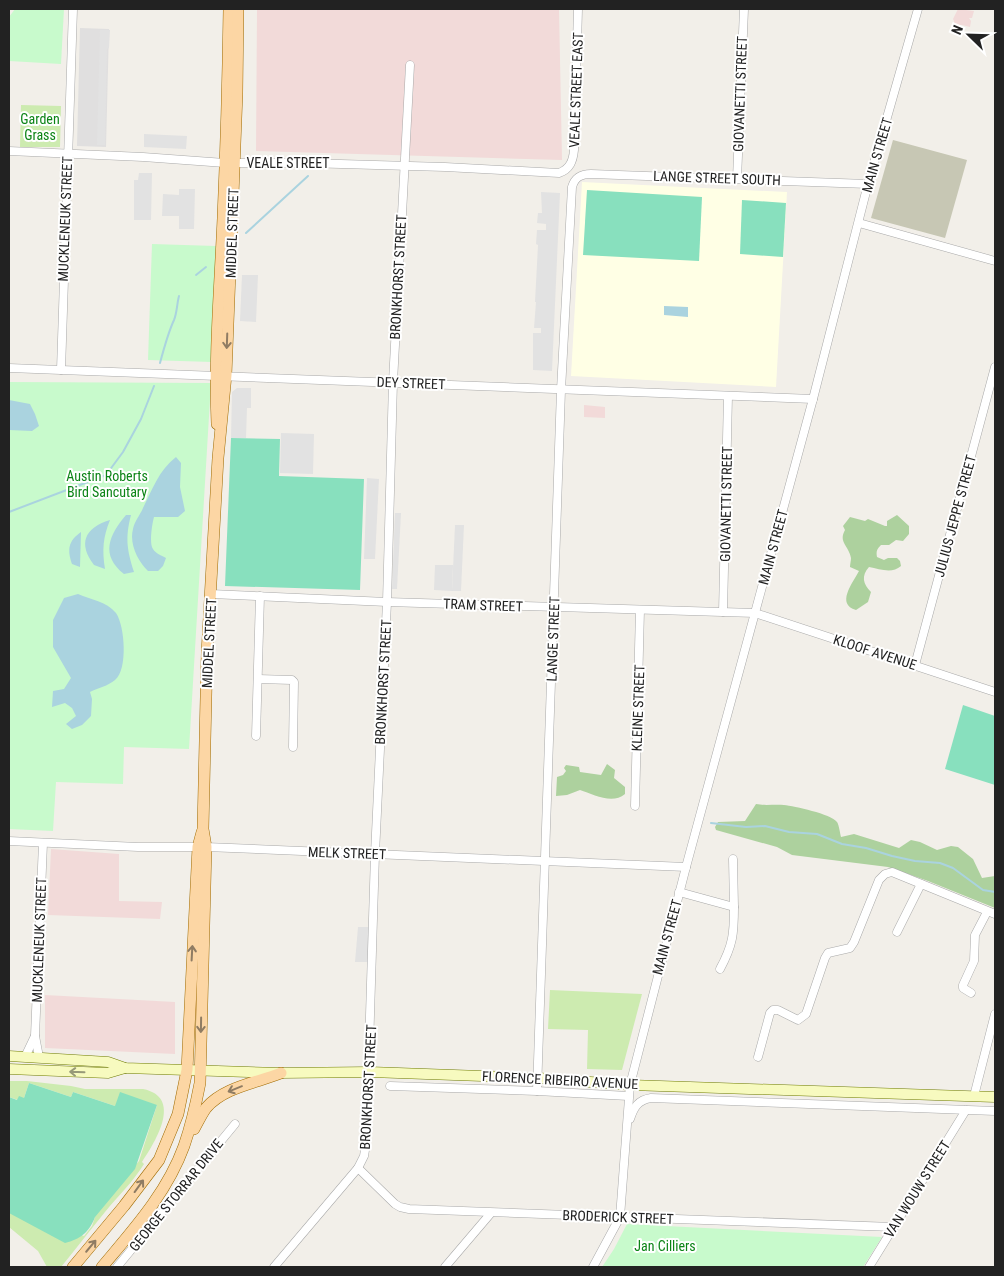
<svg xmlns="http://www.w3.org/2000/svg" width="1004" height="1276" font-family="'Roboto Condensed',sans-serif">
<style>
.residential{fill:#e0dfdf}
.commercial{fill:#f2dad9}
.education{fill:#ffffe5}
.construction{fill:#c7c7b4}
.grass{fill:#cdebb0}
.forest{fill:#add19e}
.park{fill:#c8facc}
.pitch{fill:#88e0be}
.parking{fill:#e2e2e2}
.water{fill:#aad3df}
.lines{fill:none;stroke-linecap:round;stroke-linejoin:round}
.stream{stroke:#aad3df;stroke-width:2}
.street-casing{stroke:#a9a9a9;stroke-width:9}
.secondary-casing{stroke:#707d05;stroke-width:11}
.primary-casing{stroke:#a06b00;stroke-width:12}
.street{stroke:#fff;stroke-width:8}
.secondary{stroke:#f7fabf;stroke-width:10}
.primary{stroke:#fcd6a4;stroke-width:11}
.oneway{stroke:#8f7c63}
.oneway2{stroke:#979978}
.labels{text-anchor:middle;stroke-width:4;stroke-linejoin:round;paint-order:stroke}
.street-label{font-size:14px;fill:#222;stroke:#fff}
.park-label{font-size:14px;fill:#0c8416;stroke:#fff}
</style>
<rect width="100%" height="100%" fill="#f2efe9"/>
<path class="residential" d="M80,28L109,29L106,147L77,146Z"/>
<g class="commercial">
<path d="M257,9H559L562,160L256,151Z"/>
<path d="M958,9L974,11L972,18H969L971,21L970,27L962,25H960L959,27L953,26L954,21L953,19Z"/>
<path d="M584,405L605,407V418L584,417Z"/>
<path d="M51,849L119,854V901L162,902L160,919L48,915Z"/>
<path d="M45,995L175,1002V1054L45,1048Z"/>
</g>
<path class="education" d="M582,182L787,192L776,387L571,376Z"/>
<path class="construction" d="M893,140L967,160L945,238L871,218Z"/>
<g class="grass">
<path d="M21,105L61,106L60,147H20Z"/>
<path d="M550,990L642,994L622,1070L587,1069L588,1030L548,1029Z"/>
<path d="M9,1081H27L71,1086L85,1089H143C183,1097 156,1141 142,1162L144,1164C133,1182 118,1196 105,1212C90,1230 76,1249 61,1267H47L38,1251L9,1227V1207L84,1236L92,1226L95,1217L94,1214L139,1161L157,1105L115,1106L73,1092L71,1097L29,1083L24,1098L18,1100L9,1097Z"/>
</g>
<g class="forest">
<path d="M897,515L909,526V534L903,541L896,540L889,545H881C877,549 876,551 877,557L884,560L888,558H897L900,561L901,566C892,574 880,569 869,567C861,576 863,584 871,592L868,602L856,610C836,604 852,584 859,571L850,567C850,564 851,561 851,558C849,546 838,542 845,530L843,526L850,517L865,521L868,519L885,526H887V521Z"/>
<path d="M607,764L615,770L614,778L625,787V794C612,805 593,794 580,790L567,795L556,796L557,777L563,775L566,771L564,768L566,765L579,767L580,772L601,775Z"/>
<path d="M756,804C766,806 774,804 784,805C794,806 831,814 837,822C839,825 840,833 841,837L854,834L899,848L911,840L920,842L937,850L951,846L958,847L973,859L982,878L995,876V908L928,881L888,867L792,855L777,847L716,830L715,827L718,822L745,821Z"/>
</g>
<g class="park">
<path d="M15,9H64L61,64L9,61V17Z"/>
<path d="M152,244L216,246L212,362L148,360Z"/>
<path d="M9,382L211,383L189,749L124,747L123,784L56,782L53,831L9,829Z"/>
<path d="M627,1224L882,1237L863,1267H602L614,1249Z"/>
</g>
<g class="pitch">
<path d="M587,190L702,197L699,261L583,255Z"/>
<path d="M742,200L786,203L783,257L740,254Z"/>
<path d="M231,438L280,439L279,476L364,479L360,590L225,586Z"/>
<path d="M963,705L995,716V785L945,769Z"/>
<path d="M29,1083L71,1097L73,1092L115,1106L120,1092L157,1105L135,1169L95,1217C89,1233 80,1239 65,1243L9,1213V1097L17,1100L19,1096L24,1098Z"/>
</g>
<g class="parking">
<path d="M100,30H110L109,48L107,49L105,145H97Z"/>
<path d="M144,134L187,136L186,149L144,147Z"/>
<path d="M139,173H152L151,220H134V180H138Z"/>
<path d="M179,189H195L194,229H179V216H162L163,194L179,195Z"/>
<path d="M541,192L560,193L552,371L533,370V333H541V328H534L536,302H535L538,245L536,244L537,230H546V224L537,223L538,213H542Z"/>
<path d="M242,275H258L256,322L240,321Z"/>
<path d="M237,388H251V408H247L246,438H231L232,392Z"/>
<path d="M281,433L314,434L313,474L280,473Z"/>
<path d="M367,478L379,479L375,559H364Z"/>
<path d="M395,513H401L397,589H392Z"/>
<path d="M455,525H464L461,591H452Z"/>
<path d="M435,565H453L452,591L434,590Z"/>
<path d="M358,927H370L369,962H355Z"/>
</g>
<g class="water">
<path d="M664,306L688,307V317L664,315Z"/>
<path d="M9,400L30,404L35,414L39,426L32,431L9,430Z"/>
<path d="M176,457L181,463L180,487L185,511L178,517H154C152,524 149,544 153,549C156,554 161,555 166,558L163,566L158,571H148C138,561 129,544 133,529C134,522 140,515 143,508C152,490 159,470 176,457Z"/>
<path d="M126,515H131C125,538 127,550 134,572L124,574C100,555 109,535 126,515Z"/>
<path d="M110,520C103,537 102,550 105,569L94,565C78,544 84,528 110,520Z"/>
<path d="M81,532L80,567L72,564C67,550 68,541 81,532Z"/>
<path d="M78,594C91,600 106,601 116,613C125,626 128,670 115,680C108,686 98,688 90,692L92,699L91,716L82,725L72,729L66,724L76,716L72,708L65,703L52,707L53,691L64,689L71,678L53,647V620L64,598Z"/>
</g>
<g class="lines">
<g class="stream">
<path d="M246,233L308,176"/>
<path d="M196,275L206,267"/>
<path d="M160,363C164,348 168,333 174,320C177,313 177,303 179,296"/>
<path d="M9,512L106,475L123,452L141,419L154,386"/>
<path d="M711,823L746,827L765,826L789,832L817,834L842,844L866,848L892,856L915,861L940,863L953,868L983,890L995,892"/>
</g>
<g class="street-casing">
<g id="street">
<path d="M9,151L143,157L225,163H306L445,167L559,173C570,169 573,161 574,150L578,9"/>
<path d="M737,179L744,9"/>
<path d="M859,223L995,261"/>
<path d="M9,368L813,399"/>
<path d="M61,370L73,9"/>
<path d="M211,594L387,602L755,613L995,692"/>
<path d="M723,612L728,396"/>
<path d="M915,665L995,367"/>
<path d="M258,679L292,680L294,682L293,747"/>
<path d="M256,736L260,596"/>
<path d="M635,806L640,610"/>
<path d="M9,841L138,847H206L686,867"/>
<path d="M679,892L734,907L733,859"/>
<path d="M897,932L921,884"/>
<path d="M720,969C733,945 734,934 734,907"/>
<path d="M971,993L963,988V985L974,961L975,935L987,912"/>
<path d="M25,1057L35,1036"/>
<path d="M39,1057L35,1036L43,843"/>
<path d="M758,1057L770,1013L773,1010H778L798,1020L806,1014L825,958L828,953L850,948L854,942L879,880L885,874L892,872L995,914"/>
<path d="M390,1086L537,1091L628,1096"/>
<path d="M537,1091L561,390L572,187C575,177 581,174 591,174L868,184"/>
<path d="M974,1096L995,1014"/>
<path d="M630,1119C634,1107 638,1100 651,1098L995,1111"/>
<path d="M358,1168L395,1204L400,1207L409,1209L893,1227"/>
<path d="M117,1267L235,1124"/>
<path d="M274,1267L358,1168L364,1156L366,1144L375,854L387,602L393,382L410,65"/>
<path d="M445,1267L491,1213"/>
<path d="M593,1267L620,1217L630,1085L686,867L813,399L868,184L918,9"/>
<path d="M869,1267L966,1110"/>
</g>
</g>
<g class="secondary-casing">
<g id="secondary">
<path d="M9,1056L108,1062L125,1068L281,1073L370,1072L538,1078L630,1085L995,1097"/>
<path d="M9,1069L108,1073L125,1068"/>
</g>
</g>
<g class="primary-casing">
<g id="primary">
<path d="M217,424C214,356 220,287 223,218C226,149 228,79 229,9"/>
<path d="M194,1129C198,1122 201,1115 206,1108C224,1087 256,1083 281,1073"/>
<path d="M73,1267L124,1206L159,1160L178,1114L187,1070L198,847L202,832"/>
<path d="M102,1267C133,1230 167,1193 184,1146C191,1126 196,1104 200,1083L206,847L203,829L207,653L218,458L226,375L237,93L238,9"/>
</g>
</g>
<use href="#street" class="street"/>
<use href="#secondary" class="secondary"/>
<use href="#primary" class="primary"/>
</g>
<defs><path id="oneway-shaft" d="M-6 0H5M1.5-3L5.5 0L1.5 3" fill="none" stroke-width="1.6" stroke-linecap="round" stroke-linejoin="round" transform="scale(1.25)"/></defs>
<g class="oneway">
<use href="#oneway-shaft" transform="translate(227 341) rotate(92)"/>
<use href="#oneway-shaft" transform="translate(192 953) rotate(-87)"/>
<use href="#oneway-shaft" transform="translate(201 1025) rotate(91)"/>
<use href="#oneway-shaft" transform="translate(235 1089) rotate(158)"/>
<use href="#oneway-shaft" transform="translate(139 1186) rotate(-54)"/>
<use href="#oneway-shaft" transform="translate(91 1246) rotate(-50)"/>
</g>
<use class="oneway2" href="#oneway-shaft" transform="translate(77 1072) rotate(-178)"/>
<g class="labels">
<g class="street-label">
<text transform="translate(576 90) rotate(-88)" y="5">VEALE STREET EAST</text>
<text transform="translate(740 94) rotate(-88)" y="5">GIOVANETTI STREET</text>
<text transform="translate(877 155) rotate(-74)" y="5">MAIN STREET</text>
<text x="288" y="168">VEALE STREET</text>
<text transform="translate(717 178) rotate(2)" y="5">LANGE STREET SOUTH</text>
<text transform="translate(65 219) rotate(-88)" y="5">MUCKLENEUK STREET</text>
<text transform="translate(232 233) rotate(-88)" y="5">MIDDEL STREET</text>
<text transform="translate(398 277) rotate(-87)" y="5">BRONKHORST STREET</text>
<text transform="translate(411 383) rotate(2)" y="5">DEY STREET</text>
<text transform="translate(726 504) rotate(-89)" y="5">GIOVANETTI STREET</text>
<text transform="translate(955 516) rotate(-75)" y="5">JULIUS JEPPE STREET</text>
<text transform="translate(773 547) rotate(-75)" y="5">MAIN STREET</text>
<text transform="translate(483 605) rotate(2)" y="5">TRAM STREET</text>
<text transform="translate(553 639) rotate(-88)" y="5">LANGE STREET</text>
<text transform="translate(209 643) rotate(-87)" y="5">MIDDEL STREET</text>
<text transform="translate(875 652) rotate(18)" y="5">KLOOF AVENUE</text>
<text transform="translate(383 682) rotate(-87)" y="5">BRONKHORST STREET</text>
<text transform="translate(638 708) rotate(-88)" y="5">KLEINE STREET</text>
<text transform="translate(347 853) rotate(2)" y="5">MELK STREET</text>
<text transform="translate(667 937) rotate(-75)" y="5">MAIN STREET</text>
<text transform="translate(39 940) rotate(-88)" y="5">MUCKLENEUK STREET</text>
<text transform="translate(560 1080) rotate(3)" y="5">FLORENCE RIBEIRO AVENUE</text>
<text transform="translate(368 1087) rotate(-87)" y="5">BRONKHORST STREET</text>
<text transform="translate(917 1189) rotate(-58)" y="5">VAN WOUW STREET</text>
<text transform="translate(176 1195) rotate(-51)" y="5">GEORGE STORRAR DRIVE</text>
<text transform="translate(618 1217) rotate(2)" y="5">BRODERICK STREET</text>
</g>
<g class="park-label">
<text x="40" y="124">Garden<tspan x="40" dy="16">Grass</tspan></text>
<text x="107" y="481">Austin Roberts<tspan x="107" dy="16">Bird Sancutary</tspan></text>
<text x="665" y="1251">Jan Cilliers</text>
</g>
</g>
<rect width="1004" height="1276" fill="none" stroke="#222222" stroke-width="20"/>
<g transform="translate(969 35) rotate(293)" stroke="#ffffff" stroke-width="4" paint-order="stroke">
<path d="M0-4L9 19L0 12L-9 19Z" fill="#222222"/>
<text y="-8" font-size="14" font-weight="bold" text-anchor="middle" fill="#222222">N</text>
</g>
</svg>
